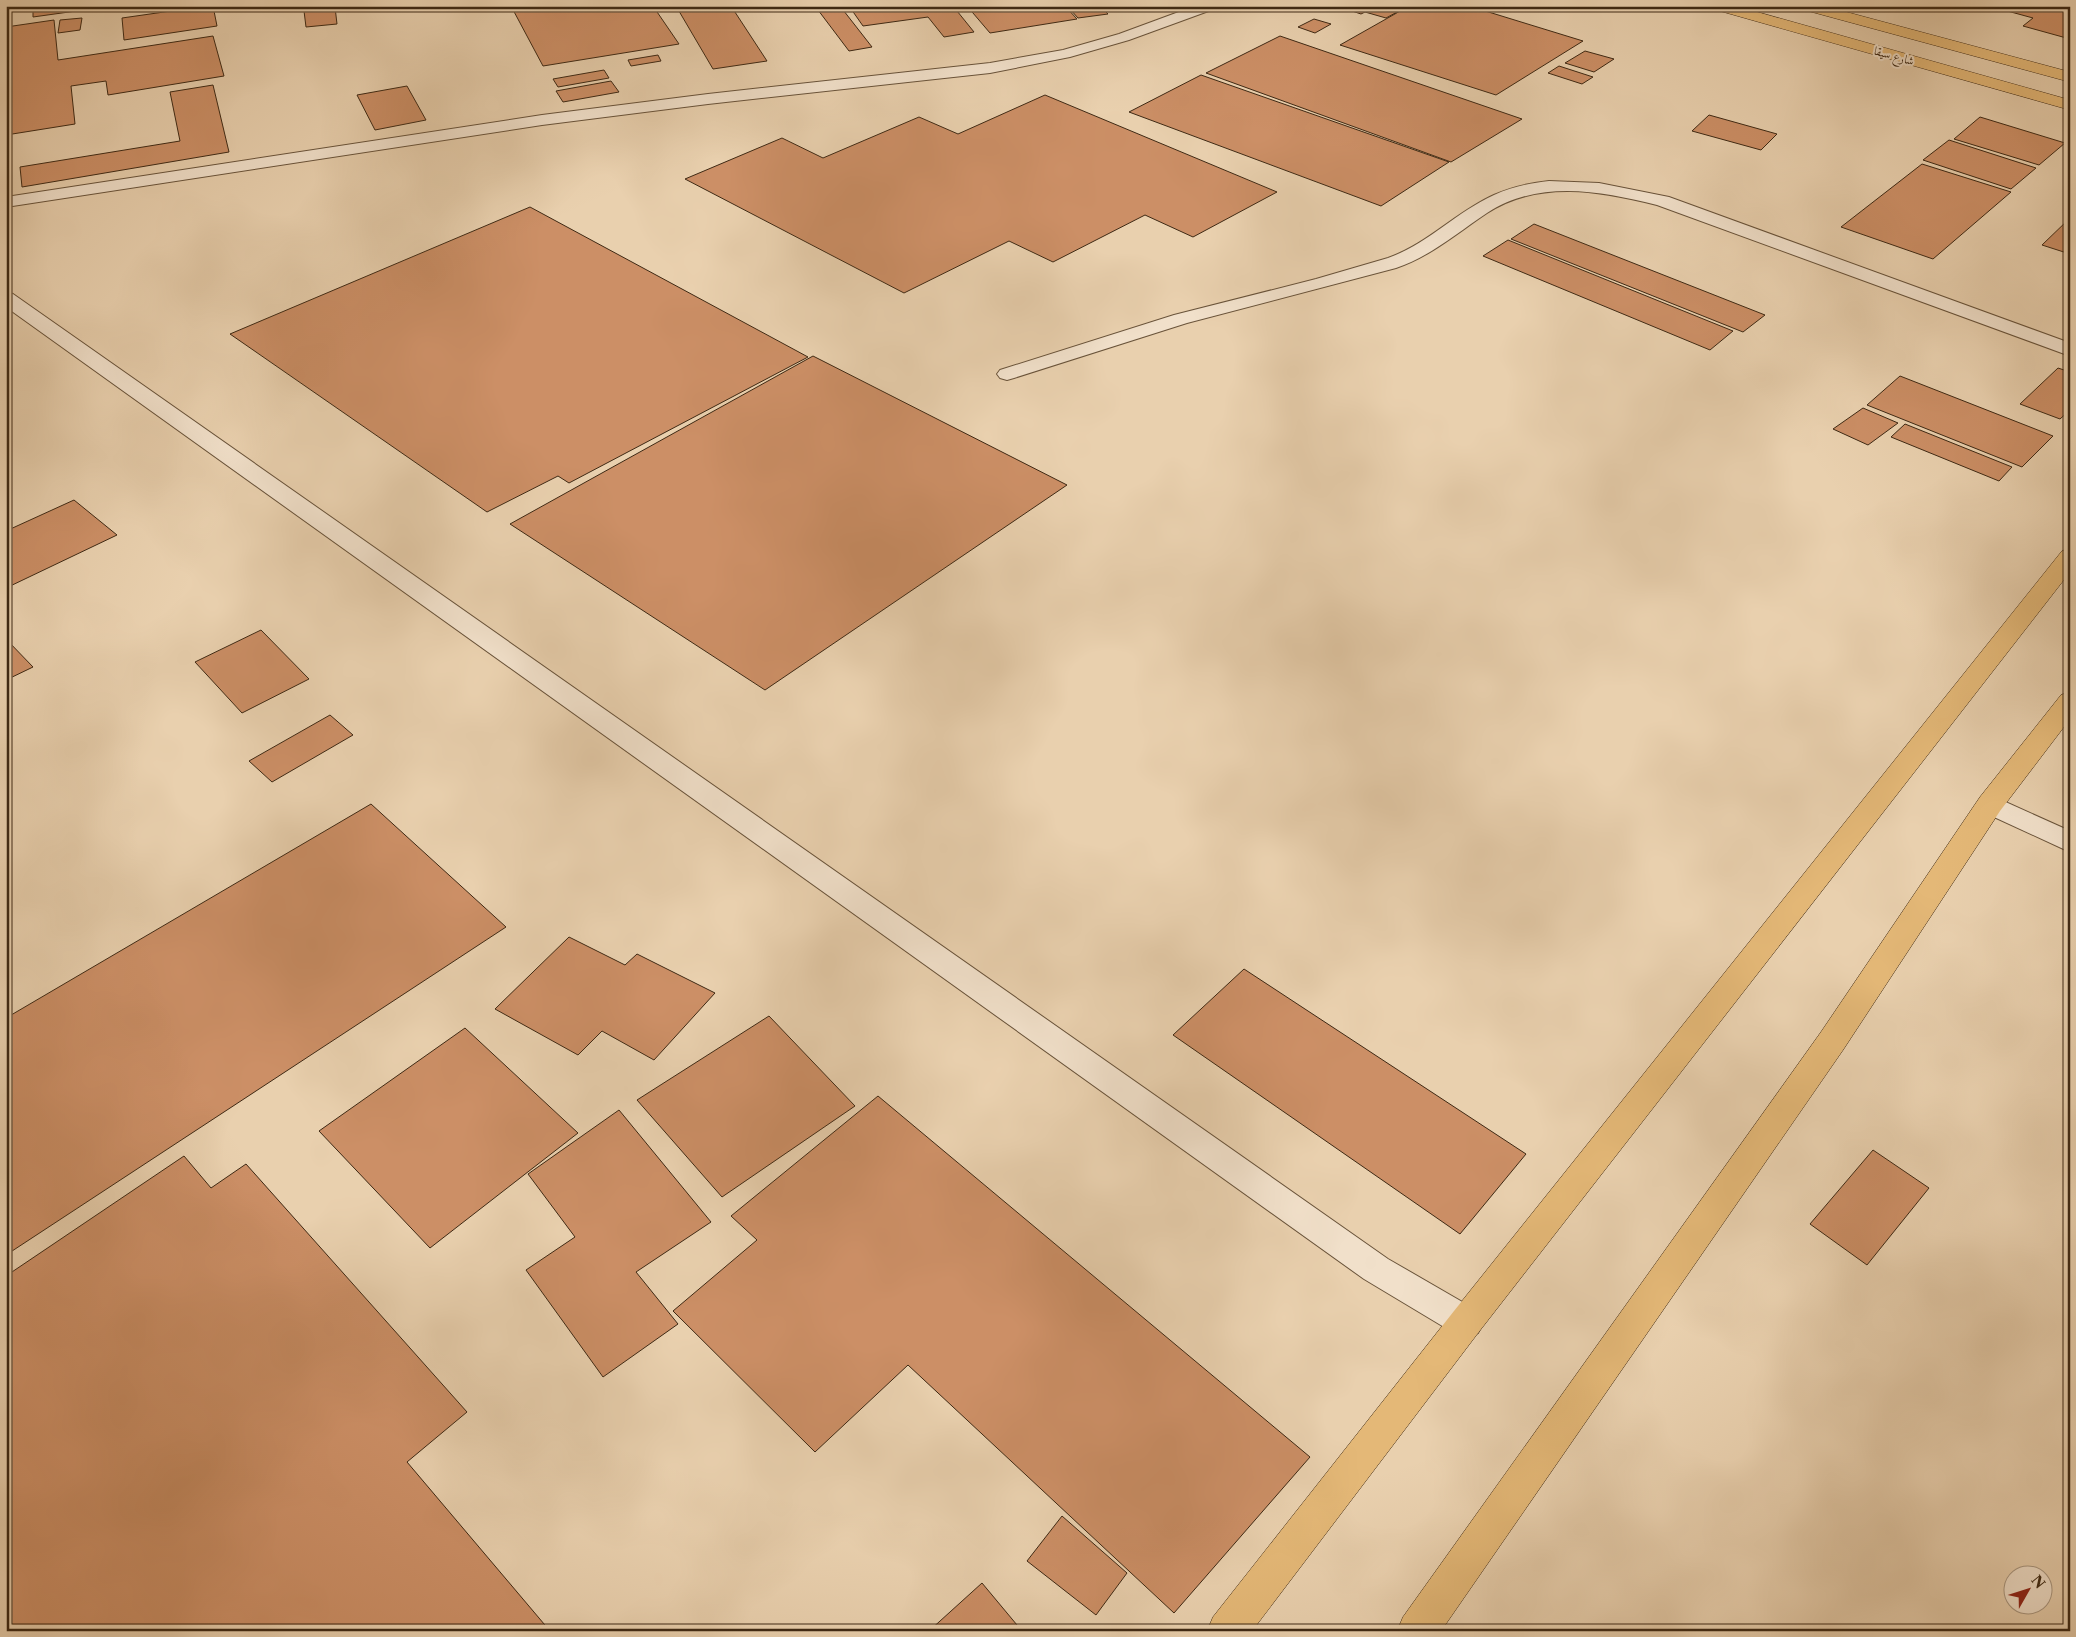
<svg xmlns="http://www.w3.org/2000/svg" width="2076" height="1637" font-family="'Libre Caslon Text',Amiri,serif">
<style>
.building{fill:#cc8f66;stroke:#3e2914}
.lines{fill:none;stroke-linecap:round;stroke-linejoin:round}
.lane-casing{stroke:#69533a;stroke-width:2}
.primary-casing{stroke:#3e2914;stroke-width:1}
.lane{fill:#f1e0ca;fill-rule:evenodd}
.primary{fill:#e4b877;fill-rule:evenodd}
.labels{text-anchor:middle;stroke-width:4;stroke-linejoin:round;paint-order:stroke}
.far-street-label{font-size:12px;fill:#3e2914;stroke:#f1e0ca}
</style>
<rect width="100%" height="100%" fill="#e9d0ae"/>
<filter id="stains"><feTurbulence type="fractalNoise" baseFrequency=".004" numOctaves="4"/><feColorMatrix values="0 0 0 0 .2 0 0 0 0 .09 0 0 0 0 .02 0 0 0 .5 -.17"/></filter>
<radialGradient id="worn" r=".72"><stop offset=".6" stop-color="#630" stop-opacity="0"/><stop offset="1" stop-color="#630" stop-opacity=".3"/></radialGradient>
<g class="building">
<path d="M33,6H112L33,17Z"/>
<path d="M206,6H213L217,26L124,40L122,18Z"/>
<path d="M511,6H653L679,44L543,66Z"/>
<path d="M676,6H731L767,61L713,69Z"/>
<path d="M815,6H840L872,47L849,51Z"/>
<path d="M849,6H953L974,32L944,37L928,17L863,26Z"/>
<path d="M967,6H1065L1077,19L990,33Z"/>
<path d="M1079,6H1100L1108,14L1078,18L1069,8Z"/>
<path d="M1108,6H1134L1125,11Z"/>
<path d="M1337,6H1382L1399,11L1386,18L1365,12L1361,14Z"/>
<path d="M1409,6H1469L1583,41L1496,95L1340,45Z"/>
<path d="M1989,6H2070V39L2023,26L2033,18Z"/>
<path d="M335,7L337,24L306,27L304,11Z"/>
<path d="M82,18L80,30L58,33L60,20Z"/>
<path d="M1314,19L1331,24L1315,33L1298,27Z"/>
<path d="M54,20L58,60L213,36L224,76L108,95L106,81L71,86L75,124L6,135V27Z"/>
<path d="M1280,36L1522,119L1451,162L1206,73Z"/>
<path d="M1585,51L1614,59L1594,72L1565,63Z"/>
<path d="M658,55L661,61L631,66L628,60Z"/>
<path d="M1559,66L1593,77L1582,84L1548,73Z"/>
<path d="M604,70L609,78L558,87L553,79Z"/>
<path d="M1201,75L1449,162L1381,206L1129,112Z"/>
<path d="M611,81L619,92L563,102L556,91Z"/>
<path d="M213,85L229,152L22,187L20,167L180,141L170,92Z"/>
<path d="M407,86L426,120L375,130L357,95Z"/>
<path d="M1045,95L1277,192L1193,237L1145,215L1053,262L1009,241L904,293L685,179L782,138L823,158L919,117L958,134Z"/>
<path d="M1709,115L1777,134L1761,150L1692,131Z"/>
<path d="M1980,117L2065,143L2039,165L1954,139Z"/>
<path d="M1949,140L2036,168L2011,189L1923,160Z"/>
<path d="M1922,164L2011,192L1933,259L1841,227Z"/>
<path d="M530,207L808,357L569,483L558,476L487,512L230,334Z"/>
<path d="M2070,218V254L2042,245Z"/>
<path d="M1534,224L1765,315L1743,332L1511,239Z"/>
<path d="M1508,240L1733,331L1710,350L1483,256Z"/>
<path d="M813,356L1067,485L765,690L510,524Z"/>
<path d="M2058,368L2070,372V410L2060,419L2020,404Z"/>
<path d="M1900,376L2053,436L2022,467L1867,405Z"/>
<path d="M1863,408L1898,423L1868,445L1833,429Z"/>
<path d="M1905,424L2012,467L1999,481L1891,437Z"/>
<path d="M74,500L117,535L6,588V531Z"/>
<path d="M261,630L309,679L242,713L195,662Z"/>
<path d="M6,639L33,667L6,680Z"/>
<path d="M330,715L353,735L272,782L249,761Z"/>
<path d="M371,804L506,927L6,1255V1018Z"/>
<path d="M569,937L625,965L637,954L715,993L654,1060L602,1031L578,1055L495,1009Z"/>
<path d="M1244,969L1526,1154L1460,1234L1173,1035Z"/>
<path d="M769,1016L855,1106L722,1197L637,1100Z"/>
<path d="M465,1028L578,1133L430,1248L319,1131Z"/>
<path d="M878,1096L1310,1457L1174,1613L908,1365L815,1452L673,1311L757,1240L731,1216Z"/>
<path d="M619,1110L711,1222L636,1272L678,1324L603,1377L526,1270L575,1237L528,1174Z"/>
<path d="M1873,1150L1929,1188L1867,1265L1810,1224Z"/>
<path d="M184,1156L211,1188L246,1164L467,1412L407,1462L550,1631H6V1276Z"/>
<path d="M1062,1516L1127,1573L1096,1615L1027,1561Z"/>
<path d="M982,1583L1022,1631H929Z"/>
</g>
<g class="lines">
<g class="lane-casing">
<g id="lane">
<path d="M1195,6H1216L1214,9L1129,40L1070,57L990,73L708,104L542,125L6,207V197L542,115L708,94L990,63L1063,50L1119,34Z"/>
<path d="M1549,181L1599,183L1669,197L2070,343V356L1657,205C1601,191 1539,179 1487,213C1457,233 1431,256 1396,268L1187,323L1014,378L1007,380L1000,378L997,374L1000,370L1174,315L1316,279L1388,258C1428,244 1456,212 1494,195C1512,187 1530,183 1549,181Z"/>
<path d="M6,292L13,294L1388,1259L1478,1311L1483,1322L1478,1333L1466,1337L1454,1333L1364,1279L6,307Z"/>
<path d="M1990,795L2070,831V852L1981,811L1977,804L1981,797Z"/>
</g>
</g>
<g class="primary-casing">
<g id="primary">
<path d="M1711,6H1736L2070,100V110L1713,9Z"/>
<path d="M1799,6H1824L2070,72V82L1801,9Z"/>
<path d="M2070,549V572L1478,1333L1252,1631H1207L1213,1617L1454,1311L2062,551Z"/>
<path d="M2070,692V719L2000,811L1843,1050L1441,1631H1397L1403,1617L1821,1032L1980,797L2061,695Z"/>
</g>
</g>
<use href="#lane" class="lane"/>
<use href="#primary" class="primary"/>
</g>
<g class="labels">
<g class="far-street-label">
<text transform="translate(1894 56) rotate(16)" y="4">شارع سيقا</text>
</g>
</g>
<rect width="2076" height="1637" fill="none" stroke="#e9d0ae" stroke-width="25"/>
<rect x="8" y="8" width="2061" height="1622" fill="none" stroke="#3e2914" stroke-width="2.5"/>
<rect x="12" y="12" width="2051" height="1612" fill="none" stroke="#3e2914"/>
<g transform="translate(2028 1590) rotate(51)"><circle r="24" fill="#f1e0ca" stroke="#a99781"/>
<path d="M0-4L9 19L0 12L-9 19Z" fill="#8f2418"/>
<text y="-8" font-size="14" font-weight="bold" text-anchor="middle" fill="#3e2914">N</text>
</g>
<rect width="100%" height="100%" filter="url(#stains)"/>
<rect width="100%" height="100%" fill="url(#worn)"/>
</svg>
